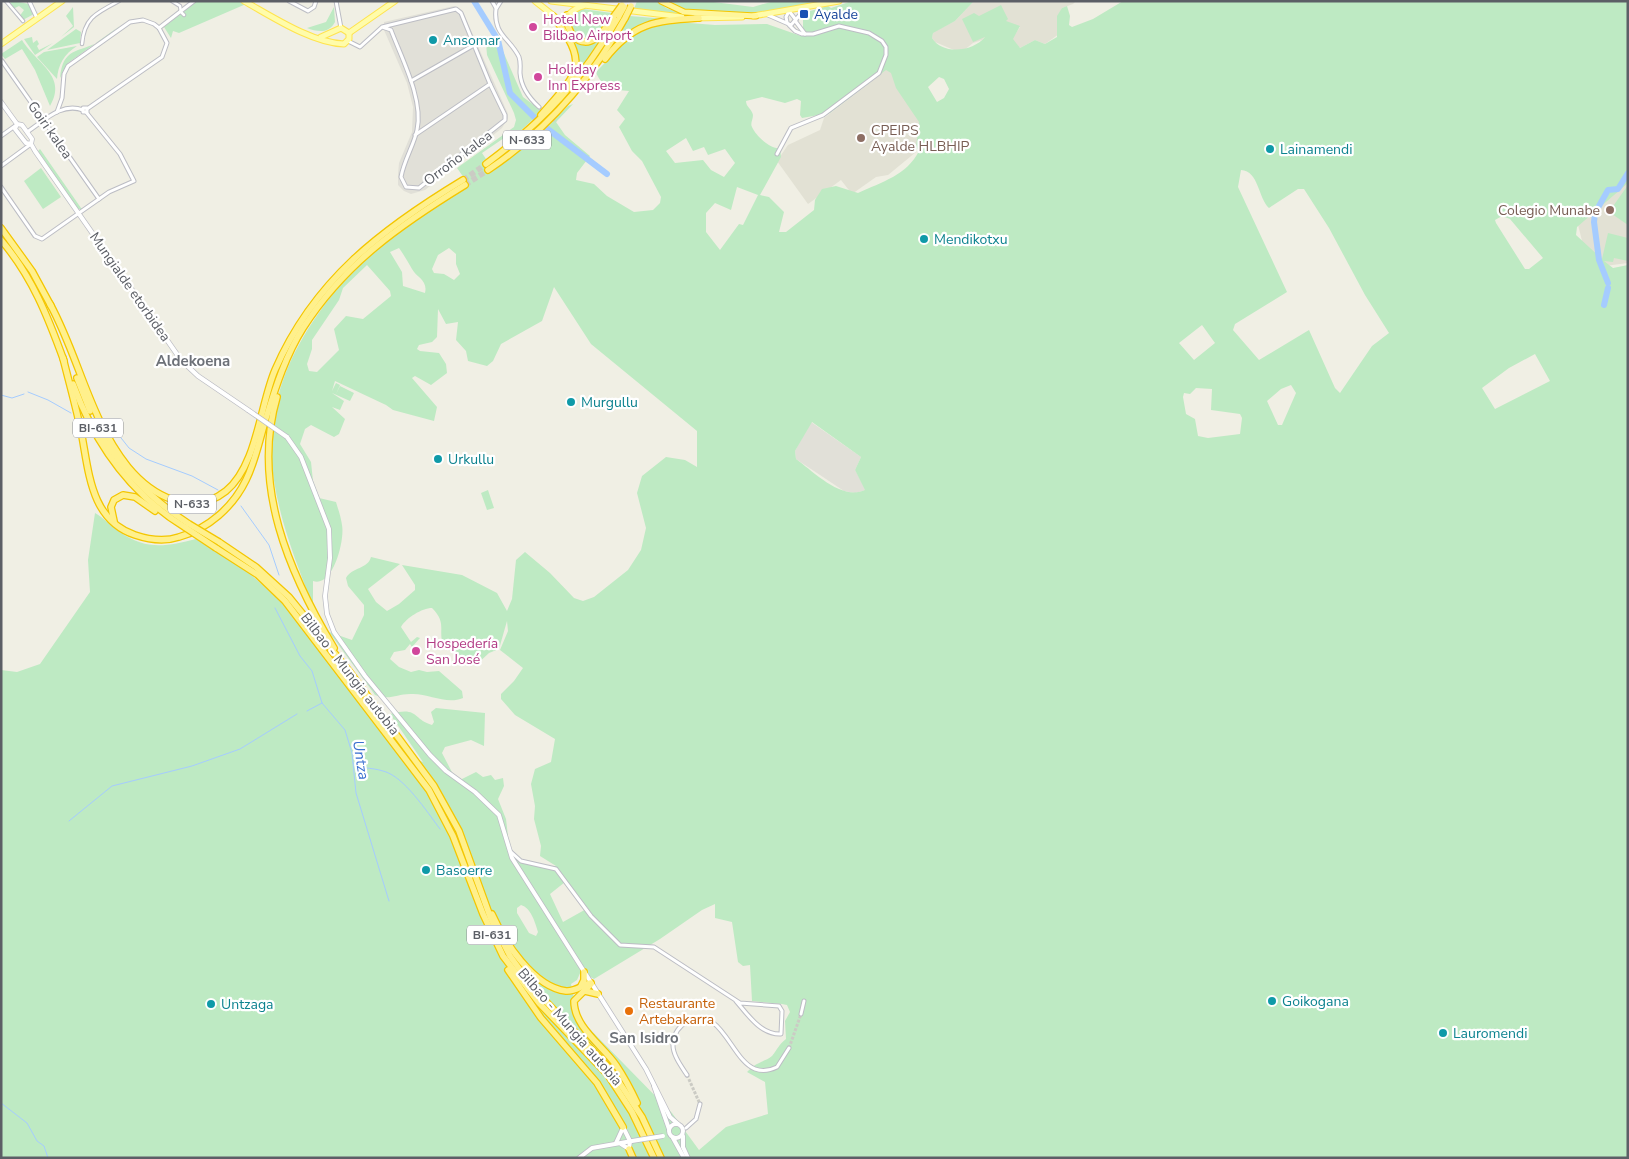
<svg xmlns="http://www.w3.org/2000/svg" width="1629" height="1159" viewBox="0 0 1629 1159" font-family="'Nunito Sans',sans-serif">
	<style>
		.industrial { fill: #e1e0d8 }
		.education { fill: #e2e1d4 }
		.green { fill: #beeac3; fill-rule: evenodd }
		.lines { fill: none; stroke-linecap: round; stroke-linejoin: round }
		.stream { stroke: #a5ccff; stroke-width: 1 }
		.river { stroke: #a5ccff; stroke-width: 6 }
		.minor-tunnel { stroke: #cbcbc4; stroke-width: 3; stroke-dasharray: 3 1.5; stroke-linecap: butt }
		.motorway-tunnel { stroke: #cbcbc4; stroke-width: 5.5; stroke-dasharray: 5.5 3; stroke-linecap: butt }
		.pedestrian-casing { stroke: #bcbdc4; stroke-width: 4.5 }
		.minor-casing { stroke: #bcbdc4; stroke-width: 5 }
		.tertiary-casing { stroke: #bcbdc4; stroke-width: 5.5 }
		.primary-casing { stroke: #ffe44e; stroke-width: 7 }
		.trunk-casing { stroke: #f4c600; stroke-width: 7 }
		.motorway-casing { stroke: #f4c600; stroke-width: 8 }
		.pedestrian { stroke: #fff; stroke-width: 2.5 }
		.minor { stroke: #fff; stroke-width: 3 }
		.tertiary { stroke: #fff; stroke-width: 4 }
		.primary { stroke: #fffcaa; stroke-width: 5 }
		.trunk { stroke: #fff69b; stroke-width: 5 }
		.motorway { stroke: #fff08c; stroke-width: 5.5 }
		.tertiary-bridge-casing { stroke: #bcbdc4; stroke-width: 5.5; stroke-linecap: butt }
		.motorway-bridge-casing { stroke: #f4c600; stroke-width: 8; stroke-linecap: butt }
		.tertiary-bridge { stroke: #fff; stroke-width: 4 }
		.motorway-bridge { stroke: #fff08c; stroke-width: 5.5 }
		.transit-dot { fill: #1a4fb4; stroke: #fff; stroke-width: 2 }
		.hotel-dot { fill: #d1479c; stroke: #fff; stroke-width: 2 }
		.culture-dot { fill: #0f9aa8; stroke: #fff; stroke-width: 2 }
		.education-dot { fill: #8d6e63; stroke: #fff; stroke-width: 2 }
		.food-dot { fill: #e8710a; stroke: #fff; stroke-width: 2 }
		.labels { text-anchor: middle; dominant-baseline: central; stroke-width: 4.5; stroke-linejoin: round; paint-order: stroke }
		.shield { fill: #fff; stroke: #8d8f94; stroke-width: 1 }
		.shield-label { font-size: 12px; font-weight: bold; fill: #5c5f66 }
		.transit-label { font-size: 14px; fill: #164399; stroke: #fff; text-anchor: start }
		.hotel-label { font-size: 14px; fill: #b23c85; stroke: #fff; text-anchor: start }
		.culture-label { font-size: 14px; fill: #0d838f; stroke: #fff; text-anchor: start }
		.street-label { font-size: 14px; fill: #5c5f66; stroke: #fff }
		.education-label { font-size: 14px; fill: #785e54; stroke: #fff; text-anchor: start }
		.food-label { font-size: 14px; fill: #c56008; stroke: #fff; text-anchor: start }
		.neighbourhood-label { font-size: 15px; font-weight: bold; fill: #6d7178; stroke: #fff }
		.water-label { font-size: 15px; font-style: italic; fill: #3a70d0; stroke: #fff }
	</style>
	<rect width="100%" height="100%" fill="#f0efe4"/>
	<!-- industrial -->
	<g class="industrial">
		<path d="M 454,6 L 462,10 L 508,114 L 508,118 L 502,128 L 425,190 L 411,194 L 404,191 L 398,185 L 398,174 L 399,163 L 412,132 L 413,107 L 407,83 L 384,30 L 384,22 Z"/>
		<path d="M 811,422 L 861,457 L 855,470 L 866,490 L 855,493 L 844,491 L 796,459 L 795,451 Z"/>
	</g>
	<!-- education -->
	<g class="education">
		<path d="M 974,1 L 1076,1 L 1073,4 L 1062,8 L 1059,34 L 1045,44 L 1035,40 L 1020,48 L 1017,47 L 1012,39 L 1020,27 L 1001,22 L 982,40 L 973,43 L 963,51 L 954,50 L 935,42 L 932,38 L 933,32 L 955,21 Z"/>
		<path d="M 883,68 L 890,70 L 920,122 L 916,152 L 888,175 L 876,177 L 852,194 L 841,180 L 808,204 L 777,161 L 788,145 L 820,130 L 824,118 L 866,86 L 881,74 Z"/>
		<path d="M 1628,180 L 1628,263 L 1589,268 L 1578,225 L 1605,195 L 1620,191 Z"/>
	</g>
	<!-- green -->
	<g class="green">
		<path d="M 14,1 L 29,4 L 34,14 L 21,21 L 19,17 L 24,10 L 19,6 L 13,9 L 9,3 Z"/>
		<path d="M 197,1 L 241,1 L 246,4 L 179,33 L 173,31 L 171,38 L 164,27 Z"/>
		<path d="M 637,1 L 658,1 L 666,8 L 691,16 L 634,9 Z"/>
		<path d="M 664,1 L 706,1 L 753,7 L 774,1 L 819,1 C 813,5 801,6 793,7 C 755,14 699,21 664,1 Z"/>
		<path d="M 852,1 L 974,1 L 955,21 L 933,33 L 932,38 C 943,56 974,51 985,37 L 973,42 L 962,19 L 974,13 L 979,16 L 1001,5 L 1008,19 L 1006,21 L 1020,26 L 1013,39 L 1020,48 L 1035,40 L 1045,44 L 1057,37 L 1057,16 L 1062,8 L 1067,6 L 1070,16 L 1069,25 L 1072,27 L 1093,19 L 1123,1 L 1628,1 L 1628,183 L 1577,227 L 1576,235 L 1602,259 L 1608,233 L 1628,238 L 1628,261 L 1614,258 L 1613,262 L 1604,261 L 1613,268 L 1628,265 L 1628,1158 L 1,1158 L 1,670 L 17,672 L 40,664 L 90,592 L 88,560 L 95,513 C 104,518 111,526 120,532 C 147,551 167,546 196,539 L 247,571 L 289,609 L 397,751 L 423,762 L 390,714 C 419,706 412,719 432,725 L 434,722 L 431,712 L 436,708 L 485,713 L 484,746 L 471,740 L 445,747 L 442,753 L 455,778 L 460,780 L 476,772 L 483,777 L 491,775 L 495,780 L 503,778 L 504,786 L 498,799 L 506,819 L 509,845 L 515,857 L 538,867 L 556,866 L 540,856 L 541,846 L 534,819 L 535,806 L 531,784 L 535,769 L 551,762 L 555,739 L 515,715 L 501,699 L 501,694 L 514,681 L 523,668 L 500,650 L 508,631 L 507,621 L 499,649 L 489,653 L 475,666 L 443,645 C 438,629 447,623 432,608 C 422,608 406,618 401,627 L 411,642 L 417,637 L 420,638 L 412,647 L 410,644 L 405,650 L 394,652 L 390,659 L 399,667 L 411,672 L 419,670 L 427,672 L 439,671 L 462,691 L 463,698 C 447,705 430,694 413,694 C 397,693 391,701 375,695 L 329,632 L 352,640 L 364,615 L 364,605 L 348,586 L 346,578 C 352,567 368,569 371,557 L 400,564 L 368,589 L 376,602 L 387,611 L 399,604 L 415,590 L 415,585 L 402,565 L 462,575 L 497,593 L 507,611 L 512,599 L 516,560 L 525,552 L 550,573 L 574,598 L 583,601 L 594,597 L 628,570 L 641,550 L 646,528 L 637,493 L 642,476 L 666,457 L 685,460 L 697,467 L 697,431 L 591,344 L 554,287 L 542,321 L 501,344 L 493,361 L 487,366 L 468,361 L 466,351 L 456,340 L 458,322 L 446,324 L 438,309 L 437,337 L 432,342 L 419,345 L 417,349 L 420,351 L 439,353 L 446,364 L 447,373 L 431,385 L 415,376 L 412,378 L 437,407 L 434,421 L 393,410 L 386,405 L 335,381 L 332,391 L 336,383 L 340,385 L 336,394 L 340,386 L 354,393 L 350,401 L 332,393 L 344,401 L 340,410 L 332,407 L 345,419 L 339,434 L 334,437 L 311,425 L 305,429 L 300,444 L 311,462 L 313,481 L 319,498 L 336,502 C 338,509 341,517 342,525 C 345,540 333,588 313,581 L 313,606 C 294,557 273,505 271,450 C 271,443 274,436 274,428 C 275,363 330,289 378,246 C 405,223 439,205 469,185 L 457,168 L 514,127 L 516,120 L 514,113 L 487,55 L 486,43 L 502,49 L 523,97 L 542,111 L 517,134 L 507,136 L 482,153 L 486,159 L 483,161 L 490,172 L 524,145 L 527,146 L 568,106 L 573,104 L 556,122 L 565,135 L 590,156 L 577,173 L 576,180 L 594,184 L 607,196 L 634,212 L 653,210 L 660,203 L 661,197 L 642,161 L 632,151 L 619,127 L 625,119 L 617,110 L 629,91 C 614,90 601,87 596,72 L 631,36 L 644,28 L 677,22 L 715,25 L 767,24 L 801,36 L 803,33 L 803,13 L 828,6 L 831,8 ZM 886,70 L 891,73 L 896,88 L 919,122 L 916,147 L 919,151 C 907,175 882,182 858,193 L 836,186 L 822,189 L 815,200 L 814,210 L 786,232 L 779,232 L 784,212 L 769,197 L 760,195 L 781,157 L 780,148 C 771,150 756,136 752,127 C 750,123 753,120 753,115 C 752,109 746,107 746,101 L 762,97 L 785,103 L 797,99 L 801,101 L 800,115 L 802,118 L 830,113 ZM 939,77 L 944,79 L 949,89 L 944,98 L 937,102 L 928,87 ZM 686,138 L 693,151 L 704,147 L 708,155 L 725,149 L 735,163 L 724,177 L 711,170 L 703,160 L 675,163 L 666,151 ZM 1241,170 C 1259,171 1258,198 1269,208 L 1298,189 L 1304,189 L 1329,228 L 1365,295 L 1389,333 L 1372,346 L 1340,393 L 1335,388 L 1309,330 L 1259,360 L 1233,330 L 1235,324 L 1287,292 L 1238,187 ZM 737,187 L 758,195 L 743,225 L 739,224 L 720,250 L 706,232 L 706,213 L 715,203 L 731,210 ZM 1502,216 L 1510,219 L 1543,258 L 1529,269 L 1525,269 L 1496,223 L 1495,220 ZM 399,248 C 404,255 408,262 412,269 C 417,278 428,280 425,293 L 403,286 L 402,272 L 390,252 ZM 449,248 L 456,254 L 456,264 L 460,274 L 454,280 L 444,274 L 434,273 L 432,269 L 438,255 ZM 367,265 L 390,291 L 391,296 L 363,319 L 346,316 L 334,329 L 339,350 L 317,372 L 309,371 L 307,364 L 312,349 L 312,340 L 339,300 L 343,288 ZM 1202,325 L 1215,343 L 1194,360 L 1179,343 ZM 1535,354 L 1550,381 L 1495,409 L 1482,388 L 1509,368 ZM 1291,385 L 1296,393 L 1282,425 L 1278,425 L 1267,401 L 1281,389 ZM 1196,388 L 1212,389 L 1211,410 L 1240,414 L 1242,418 L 1240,434 L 1208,438 L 1198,436 L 1195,419 L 1186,414 L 1183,397 L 1184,393 L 1190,394 ZM 812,422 L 861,457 L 855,470 L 865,490 C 842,501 814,472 796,459 L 795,451 ZM 565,882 L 588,908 L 563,922 L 550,894 ZM 715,904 L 715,918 L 732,922 L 738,962 L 743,966 L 750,965 L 752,1001 L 782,1004 L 787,1005 L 790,1012 L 785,1021 L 786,1039 C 779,1044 777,1050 772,1056 C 765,1062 757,1061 747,1072 L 765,1082 L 768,1114 L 726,1127 L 699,1150 L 672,1113 L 578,1017 L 571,984 L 577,980 L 581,971 L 594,979 L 660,939 L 702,910 ZM 521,905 C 531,908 535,922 538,932 L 536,936 L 529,933 L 517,913 L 517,908 Z"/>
		<path d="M 73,7 L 74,27 L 61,37 L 73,26 L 66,16 Z"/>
		<path d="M 334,7 L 335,22 C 329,34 317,32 307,28 L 326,22 Z"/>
		<path d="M 583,9 L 612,13 L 601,31 L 589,39 C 577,39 572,32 569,21 L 575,12 Z"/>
		<path d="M 630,16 L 666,19 C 638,24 628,30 609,51 Z"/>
		<path d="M 613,21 L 602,41 L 568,86 C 585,57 576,48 560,22 L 565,22 L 567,32 L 576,41 L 588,43 Z"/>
		<path d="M 121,25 L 68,63 L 60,78 C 63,47 78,53 98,42 C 106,37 113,31 121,25 Z"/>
		<path d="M 76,29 L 81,32 L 80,43 L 47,50 Z"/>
		<path d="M 32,37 L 33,43 L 37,40 L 39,44 L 37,46 L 39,50 L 53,43 L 35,55 L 24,39 Z"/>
		<path d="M 22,40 C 36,63 68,76 50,106 L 35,70 L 22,49 L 5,59 L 1,54 Z"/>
		<path d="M 77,46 C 64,54 58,65 57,79 L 37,57 L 44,52 Z"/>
		<path d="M 40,149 L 81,208 L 83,209 L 78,209 L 38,151 Z"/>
		<path d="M 41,168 L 61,197 L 43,209 L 24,181 Z"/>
		<path d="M 1628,185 L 1628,225 L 1609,212 Z"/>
		<path d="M 488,490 L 494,508 L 487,510 L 481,493 Z"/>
	</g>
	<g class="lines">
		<!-- stream -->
		<g class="stream">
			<path d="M 28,392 L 48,400 L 71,413"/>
			<path d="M 1,395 L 12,398 L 24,394"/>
			<path d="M 106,424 L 114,429 L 129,448 L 146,459 L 192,476 L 218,490"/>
			<path d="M 241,506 L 269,545 L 279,575"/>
			<path d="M 275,608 L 300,656 L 312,671 L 322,703 L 345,730 L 352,753 L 356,793 L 389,901"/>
			<path d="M 307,711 L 322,703"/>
			<path d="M 353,763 C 365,770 370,767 383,771 C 404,776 427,812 440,829"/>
			<path d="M 69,821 L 112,786 L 192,766 L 240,749 L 297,714"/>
			<path d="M 1,1103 L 27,1123 L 37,1141 L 44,1146 L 48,1158"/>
		</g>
		<!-- river -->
		<g class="river">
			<path d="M 474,1 L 498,40 L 510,93 L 535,118"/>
			<path d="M 545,127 L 607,174"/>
			<path d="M 1608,283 L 1599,260 L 1594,222 L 1595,213 L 1608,190 L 1618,189 L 1628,173"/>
			<path d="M 1604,305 L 1608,288"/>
		</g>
		<!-- minor-tunnel -->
		<g class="minor-tunnel">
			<path d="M 539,107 L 556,122"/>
			<path d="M 74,434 L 99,416"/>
			<path d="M 789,1048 L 801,1014"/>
			<path d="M 687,1075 L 700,1104"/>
		</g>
		<!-- motorway-tunnel -->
		<g class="motorway-tunnel">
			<path d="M 463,180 L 486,164"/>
			<path d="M 465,185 L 488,170"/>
		</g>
		<!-- pedestrian casing -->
		<g class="pedestrian-casing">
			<g id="pedestrian">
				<path d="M 6,1 L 23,21"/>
				<path d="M 172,1 L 180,6 L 181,12 L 184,15"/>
				<path d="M 82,44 C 84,18 96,13 119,1"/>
			</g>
		</g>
		<!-- minor casing -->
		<g class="minor-casing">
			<g id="minor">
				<path d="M 29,1 L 36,16"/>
				<path d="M 289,1 L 308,11 L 314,7 L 316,1"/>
				<path d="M 336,1 L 341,28"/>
				<path d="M 492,1 L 496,8"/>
				<path d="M 501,1 L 496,9 C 493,35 510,38 519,57 C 521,63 520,67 520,73 C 521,87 529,98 539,107"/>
				<path d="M 768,15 L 791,25 L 805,9"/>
				<path d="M 787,22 L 786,17 L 789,11 L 796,20"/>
				<path d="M 796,22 L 805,34"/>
				<path d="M 159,28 L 194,1"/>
				<path d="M 348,41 L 360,47 L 382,27 L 456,9 L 461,13 L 490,84 L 505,115 L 505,120 L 419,188 L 406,187 L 401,177 C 404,160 414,145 417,130 C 424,100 401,57 391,30 L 382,27"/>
				<path d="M 2,61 L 99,199"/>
				<path d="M 411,81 L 474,45"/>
				<rect x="83" y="108" width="4" height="4"/>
				<path d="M 57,112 L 62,98 L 64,74 L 68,66 L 130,22 L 143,20 L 154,24 L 159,28 L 167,43 L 162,57 L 87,109"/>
				<path d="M 27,132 C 44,121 61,102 83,110"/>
				<path d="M 415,135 L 490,84"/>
				<path d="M 1,136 L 15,126"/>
				<path d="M 777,154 L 791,128 L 823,115 L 879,73 L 886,55 L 886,47 L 882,41 L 869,33 L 839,26 L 813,34 L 802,34 L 795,31 L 789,25"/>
				<path d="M 1,166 L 31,144"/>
				<path d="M 1,187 L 35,236 L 42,239 L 109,192 L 134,181 L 120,154 L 86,112"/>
				<path d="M 511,852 L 521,861 L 556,869 L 591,916 L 620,945 L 654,947 L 740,1003 L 779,1006 L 782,1011 L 781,1034 C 761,1035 748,1015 736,1001"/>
				<path d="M 801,1014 L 804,1001"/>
				<path d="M 687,1075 C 681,1066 672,1054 673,1043 C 674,1034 679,1026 688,1021 C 721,1004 731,1060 755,1069 C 763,1072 771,1070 777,1067 L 789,1048"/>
				<path d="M 686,1128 L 696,1119 L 700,1104"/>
			</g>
		</g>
		<!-- tertiary casing -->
		<g class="tertiary-casing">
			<g id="tertiary">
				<path d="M 1,102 L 17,124 L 22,125 L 32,139 L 31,144 L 35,151 L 181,360 L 198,376 L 248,410"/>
				<path d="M 17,124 L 15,129 L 26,143 L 31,144"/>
				<path d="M 287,437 L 301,457 L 329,529 L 330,558 L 325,596 L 327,614 L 334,632 L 365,676 L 430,755 L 446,771 L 475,792 L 499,815 L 512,858 L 646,1069 L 670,1117 L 678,1124"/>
				<path d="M 654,1086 L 669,1129"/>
				<circle cx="676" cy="1131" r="7"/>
				<path d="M 683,1136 L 683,1147 L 688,1158"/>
				<path d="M 673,1138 L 684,1158"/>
				<path d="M 616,1143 L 622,1130"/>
				<path d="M 621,1144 L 629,1149 L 630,1141 L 623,1127"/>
				<path d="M 579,1158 L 592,1148 L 632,1141"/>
			</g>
		</g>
		<!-- primary casing -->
		<g class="primary-casing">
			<g id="primary">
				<path d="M 244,1 C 271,16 312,43 344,44 L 349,39 L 349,33"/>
				<path d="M 535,1 L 559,20 C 568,18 572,8 583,6"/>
				<path d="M 551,1 L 682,17"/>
				<path d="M 753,16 L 839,1"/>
				<path d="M 695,18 L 742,17"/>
				<path d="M 349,33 L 395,1"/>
				<path d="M 321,37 L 341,28 L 349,33"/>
				<path d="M 1,44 L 62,1"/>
			</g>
		</g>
		<!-- trunk casing -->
		<g class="trunk-casing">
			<path id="trunk" d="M 661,1 L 684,12 L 756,16"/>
		</g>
		<!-- motorway casing -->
		<g class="motorway-casing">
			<g id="motorway">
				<path d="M 567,15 C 565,32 580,50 596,38 C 604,32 609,24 614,16"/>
				<path d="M 605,59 C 634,22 655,21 699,18"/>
				<path d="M 541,115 C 579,72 590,65 553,16"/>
				<path d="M 486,164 C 545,120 582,80 619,16"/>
				<path d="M 488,170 C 546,131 592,78 625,18"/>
				<path d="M 1,228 L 32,271 L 51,306"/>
				<path d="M 1,240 C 32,276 48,317 64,361"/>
				<path d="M 50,304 C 79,357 89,418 128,467 C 152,496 192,518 226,491 C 257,466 260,405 275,370 C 314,280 382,229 463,180"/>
				<path d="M 63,358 C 69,382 76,407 81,431 C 89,471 90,520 135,535 C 150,540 164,542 179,537 C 208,529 233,507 246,480 C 256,460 260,437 267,415 C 276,386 286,355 303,328 C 345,263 400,225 465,185"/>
				<path d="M 77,378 L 90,411"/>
				<path d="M 73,384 C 95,444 130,494 186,528"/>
				<path d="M 277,397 C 251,485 289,573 334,648"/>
				<path d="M 99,431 C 121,469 152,500 189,524"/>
				<path d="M 114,521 L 111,507 L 114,500 L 123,495 L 135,497 L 155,511"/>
				<path d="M 219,542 L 256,567 L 289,597 L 349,671 L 434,786 L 459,831 L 491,919 L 510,956 L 534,989 L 611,1070 L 642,1117 L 661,1158"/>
				<path d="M 216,548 L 258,575 L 285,601 L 429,790 L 453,836 L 483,914 L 503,956 L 539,1003 L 608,1075 L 632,1112 L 654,1158"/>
				<path d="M 492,914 C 504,941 533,987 566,991 C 575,992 582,985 591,983"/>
				<path d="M 508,970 L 541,1018 L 597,1083 L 623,1127"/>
				<path d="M 591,984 L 574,1001 C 574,1027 602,1045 616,1065 C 624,1077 631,1090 637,1103"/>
				<path d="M 581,986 L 584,980 L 584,972"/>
				<path d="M 585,991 L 598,994"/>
				<path d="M 629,1149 L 633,1158"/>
			</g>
		</g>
		<!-- pedestrian -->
		<use href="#pedestrian" class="pedestrian"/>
		<!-- minor -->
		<use href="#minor" class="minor"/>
		<!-- tertiary -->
		<use href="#tertiary" class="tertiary"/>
		<!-- primary -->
		<use href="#primary" class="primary"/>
		<!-- trunk -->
		<use href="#trunk" class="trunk"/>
		<!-- motorway -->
		<use href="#motorway" class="motorway"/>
		<!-- tertiary-bridge casing -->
		<g class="tertiary-bridge-casing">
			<g id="tertiary-bridge">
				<path d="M 248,410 L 287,437"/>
				<path d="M 632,1141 L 663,1136"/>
			</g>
		</g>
		<!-- motorway-bridge casing -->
		<g class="motorway-bridge-casing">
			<g id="motorway-bridge">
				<path d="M 614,16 L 622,5"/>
				<path d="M 619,16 L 624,7"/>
				<path d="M 625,18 L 631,6"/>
				<path d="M 189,524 L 219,542"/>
				<path d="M 186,528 L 216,548"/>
			</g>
		</g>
		<!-- tertiary-bridge -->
		<use href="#tertiary-bridge" class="tertiary-bridge"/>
		<!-- motorway-bridge -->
		<use href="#motorway-bridge" class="motorway-bridge"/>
	</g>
	<!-- markers -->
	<rect class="transit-dot" x="799" y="9" width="10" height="10" rx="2.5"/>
	<g class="hotel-dot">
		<circle cx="533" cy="27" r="5"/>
		<circle cx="538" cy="77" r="5"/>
		<circle cx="416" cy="651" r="5"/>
	</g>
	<g class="culture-dot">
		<circle cx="433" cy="40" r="5"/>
		<circle cx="1270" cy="149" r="5"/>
		<circle cx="924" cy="239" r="5"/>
		<circle cx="571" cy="402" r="5"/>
		<circle cx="438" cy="459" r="5"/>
		<circle cx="426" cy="870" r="5"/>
		<circle cx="1272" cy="1001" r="5"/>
		<circle cx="211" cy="1004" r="5"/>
		<circle cx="1443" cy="1033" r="5"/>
	</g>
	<g class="education-dot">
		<circle cx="861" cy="138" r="5"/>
		<circle cx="1610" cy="210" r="5"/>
	</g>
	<circle class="food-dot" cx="629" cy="1011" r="5"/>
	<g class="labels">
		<!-- shield labels -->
		<g class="shield">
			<rect x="503" y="130.5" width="48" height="19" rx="4"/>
			<rect x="73" y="418.5" width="50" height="19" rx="4"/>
			<rect x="168" y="494.5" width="48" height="19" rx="4"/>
			<rect x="467" y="925.5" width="50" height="19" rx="4"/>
		</g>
		<g class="shield-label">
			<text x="527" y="140">N-633</text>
			<text x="98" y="428">BI-631</text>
			<text x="192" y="504">N-633</text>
			<text x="492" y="935">BI-631</text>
		</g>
		<!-- transit labels -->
		<g class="transit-label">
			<text x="814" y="14">Ayalde</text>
		</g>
		<!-- hotel labels -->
		<g class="hotel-label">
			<text x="543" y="19">Hotel New<tspan x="543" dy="16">Bilbao Airport</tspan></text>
			<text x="548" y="69">Holiday<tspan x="548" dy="16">Inn Express</tspan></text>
			<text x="426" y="643">Hospedería<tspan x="426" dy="16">San José</tspan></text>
		</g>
		<!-- culture labels -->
		<g class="culture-label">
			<text x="443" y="40">Ansomar</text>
			<text x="1280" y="149">Lainamendi</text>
			<text x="934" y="239">Mendikotxu</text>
			<text x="581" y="402">Murgullu</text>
			<text x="448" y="459">Urkullu</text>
			<text x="436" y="870">Basoerre</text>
			<text x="1282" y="1001">Goikogana</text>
			<text x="221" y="1004">Untzaga</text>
			<text x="1453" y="1033">Lauromendi</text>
		</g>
		<!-- street labels -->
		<g class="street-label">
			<text transform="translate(50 130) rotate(55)">Goiri kalea</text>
			<text transform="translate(458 158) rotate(-37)">Orroño kalea</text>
			<text transform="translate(130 287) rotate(55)">Mungialde etorbidea</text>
			<text transform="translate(350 674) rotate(52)">Bilbao - Mungia autobia</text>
			<text transform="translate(570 1027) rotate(49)">Bilbao - Mungia autobia</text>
		</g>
		<!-- education labels -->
		<g class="education-label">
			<text x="871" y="130">CPEIPS<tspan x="871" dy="16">Ayalde HLBHIP</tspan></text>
			<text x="1600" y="210" text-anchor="end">Colegio Munabe</text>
		</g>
		<!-- food labels -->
		<g class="food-label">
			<text x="639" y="1003">Restaurante<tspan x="639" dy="16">Artebakarra</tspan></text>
		</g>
		<!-- neighbourhood labels -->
		<g class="neighbourhood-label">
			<text x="193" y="361">Aldekoena</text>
			<text x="644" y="1038">San Isidro</text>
		</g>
		<!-- water labels -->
		<g class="water-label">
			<text transform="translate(361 760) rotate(81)">Untza</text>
		</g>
	</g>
	<!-- border -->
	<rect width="1629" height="1159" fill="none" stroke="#5c5f66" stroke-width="5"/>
</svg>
